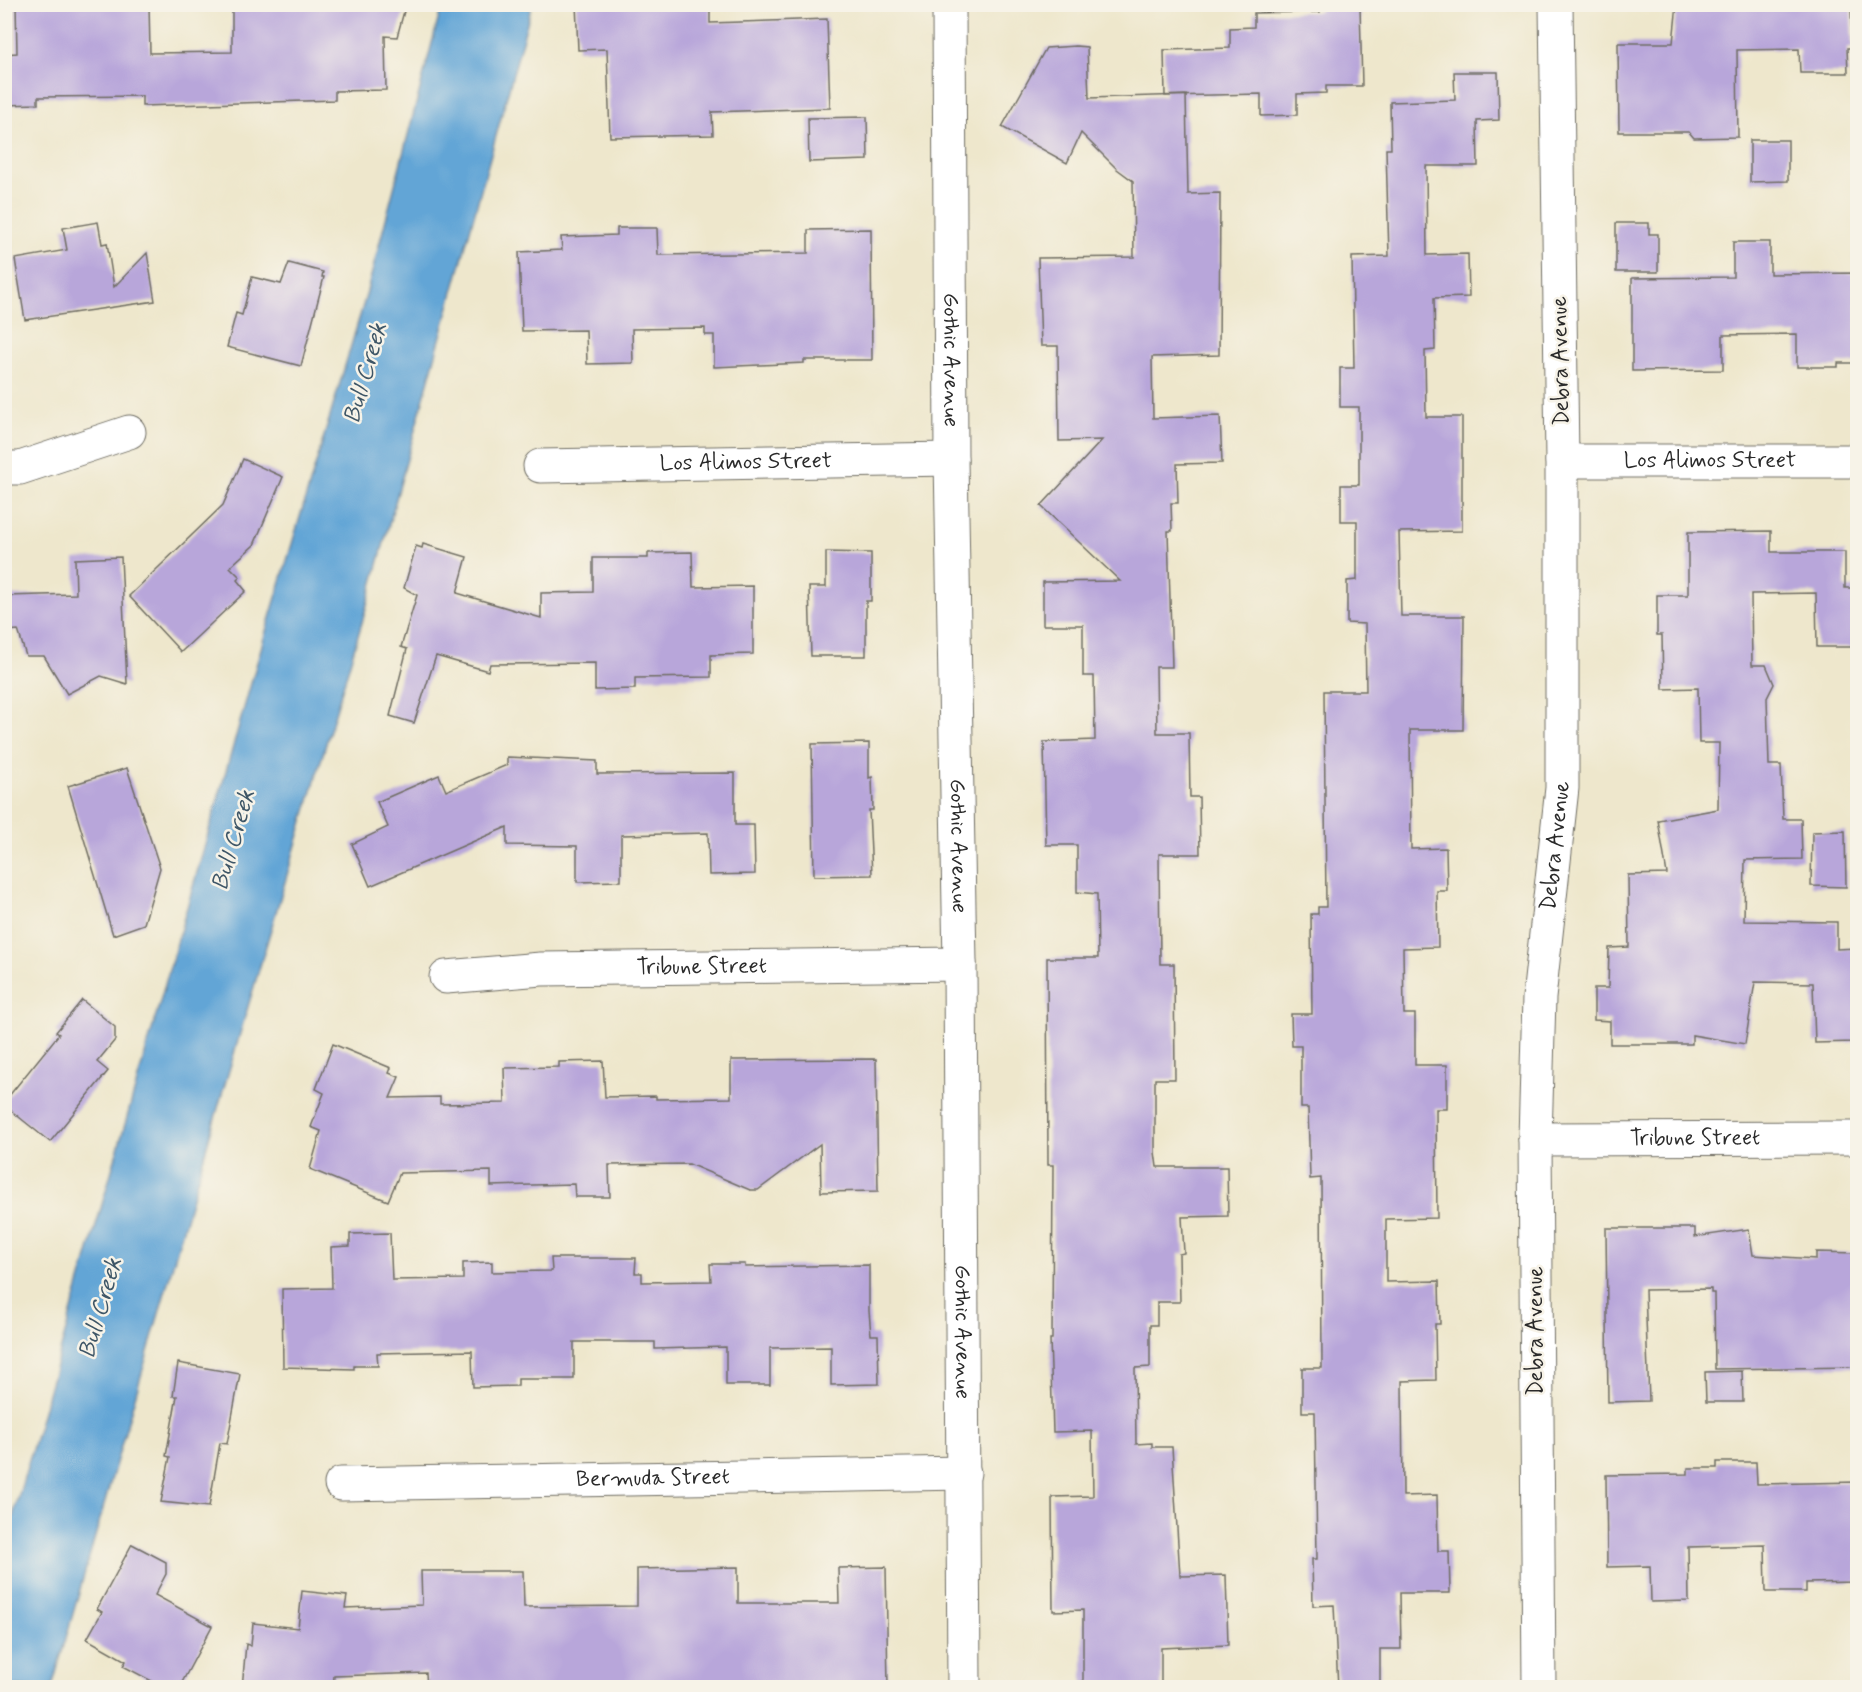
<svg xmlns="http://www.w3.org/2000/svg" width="1862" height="1692" viewBox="0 0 1862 1692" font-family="Mynerve,sans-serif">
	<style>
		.water { fill: #62a5d6; stroke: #466880; stroke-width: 1.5 }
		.building { fill: #b8a6da }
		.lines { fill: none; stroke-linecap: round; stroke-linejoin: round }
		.minor-casing { stroke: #6f6d63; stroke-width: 35 }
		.tertiary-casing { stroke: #6f6d63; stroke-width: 35 }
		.minor { stroke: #fff; stroke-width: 33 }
		.tertiary { stroke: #fff; stroke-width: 33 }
		.labels { text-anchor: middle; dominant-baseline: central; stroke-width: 5; stroke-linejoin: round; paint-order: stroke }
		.street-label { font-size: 22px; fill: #2b2b2b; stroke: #f7f3e8 }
		.water-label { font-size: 24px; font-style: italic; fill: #3e5667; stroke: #f7f3e8 }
	</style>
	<rect width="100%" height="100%" fill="#f7f3e8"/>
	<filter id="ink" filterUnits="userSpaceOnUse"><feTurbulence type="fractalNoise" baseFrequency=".0167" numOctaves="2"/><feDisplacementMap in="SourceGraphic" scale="12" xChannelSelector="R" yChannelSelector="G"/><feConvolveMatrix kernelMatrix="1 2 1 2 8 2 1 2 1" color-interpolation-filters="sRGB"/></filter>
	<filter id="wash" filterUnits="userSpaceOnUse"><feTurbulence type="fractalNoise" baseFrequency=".008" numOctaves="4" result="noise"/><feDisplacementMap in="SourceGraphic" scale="24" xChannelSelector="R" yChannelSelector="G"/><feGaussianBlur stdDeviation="1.35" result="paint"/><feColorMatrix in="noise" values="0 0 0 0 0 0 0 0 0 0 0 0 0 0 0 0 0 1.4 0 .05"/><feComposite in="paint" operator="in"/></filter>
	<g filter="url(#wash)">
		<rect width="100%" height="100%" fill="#eee7cc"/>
		<!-- water -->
		<path class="water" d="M 442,5 L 532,5 L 363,619 L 212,1128 L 52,1687 L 5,1687 L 5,1544 L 266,631 L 365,299 Z"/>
		<g id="blocks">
			<!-- building -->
			<g class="building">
				<path d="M 16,4 L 149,4 L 150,53 L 232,52 L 232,4 L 406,4 L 397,37 L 385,36 L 386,90 L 335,91 L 335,100 L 142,106 L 142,96 L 38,97 L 38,104 L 4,105 L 4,54 L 17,53 Z"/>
				<path d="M 576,4 L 710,4 L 710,23 L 827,19 L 830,108 L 712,112 L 713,135 L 610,137 L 607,49 L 578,50 Z"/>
				<path d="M 1677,4 L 1851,4 L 1852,48 L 1847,48 L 1848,73 L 1800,73 L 1799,49 L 1737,50 L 1738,137 L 1694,138 L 1689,132 L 1619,132 L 1618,43 L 1673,43 Z"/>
				<path d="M 1320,6 L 1360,6 L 1362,86 L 1326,86 L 1326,93 L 1297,94 L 1297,115 L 1261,116 L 1261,94 L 1165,96 L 1164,50 L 1230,48 L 1230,28 L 1254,27 L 1254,13 L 1320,12 Z"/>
				<path d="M 1076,46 L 1087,47 L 1089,98 L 1186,95 L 1188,194 L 1220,193 L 1219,355 L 1152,357 L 1153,418 L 1220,416 L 1222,463 L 1177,464 L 1178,503 L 1171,503 L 1172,531 L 1168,531 L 1172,667 L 1156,667 L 1157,733 L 1189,733 L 1190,797 L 1199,797 L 1200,854 L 1159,854 L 1160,964 L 1174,964 L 1175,1079 L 1155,1079 L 1155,1152 L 1157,1167 L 1227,1167 L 1228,1216 L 1182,1217 L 1184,1253 L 1179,1254 L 1180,1302 L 1157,1302 L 1157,1325 L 1150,1325 L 1150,1367 L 1135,1368 L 1136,1444 L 1152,1443 L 1152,1447 L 1172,1447 L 1180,1576 L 1226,1575 L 1228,1645 L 1161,1648 L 1161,1688 L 1083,1688 L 1083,1610 L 1053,1611 L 1052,1497 L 1093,1496 L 1092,1431 L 1053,1432 L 1050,1339 L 1052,1339 L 1053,1165 L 1048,1165 L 1047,958 L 1098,958 L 1097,894 L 1077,892 L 1077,845 L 1046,845 L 1044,742 L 1095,740 L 1094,676 L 1083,676 L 1083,625 L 1043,625 L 1043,582 L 1120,581 L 1041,506 L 1102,440 L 1059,441 L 1058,346 L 1041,346 L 1038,258 L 1134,257 L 1133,181 L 1117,169 L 1081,133 L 1067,163 L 1002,127 L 1046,48 Z"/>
				<path d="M 1454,72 L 1498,72 L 1499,120 L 1477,121 L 1478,166 L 1426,166 L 1427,255 L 1468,254 L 1469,297 L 1434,298 L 1435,350 L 1425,351 L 1426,417 L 1462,417 L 1462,531 L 1399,532 L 1401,616 L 1464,616 L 1463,730 L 1410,730 L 1411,849 L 1446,848 L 1447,891 L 1437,891 L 1438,947 L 1403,948 L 1404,1014 L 1415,1014 L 1415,1065 L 1447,1065 L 1447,1109 L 1436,1109 L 1437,1218 L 1386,1219 L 1386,1282 L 1439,1281 L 1440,1324 L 1435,1324 L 1436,1380 L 1402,1381 L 1403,1496 L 1437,1495 L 1438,1551 L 1449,1551 L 1450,1593 L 1400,1593 L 1401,1649 L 1380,1649 L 1380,1688 L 1338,1688 L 1334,1605 L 1313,1606 L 1312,1559 L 1317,1559 L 1315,1412 L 1302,1412 L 1302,1368 L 1322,1368 L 1321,1178 L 1310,1179 L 1308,1108 L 1301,1108 L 1301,1046 L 1292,1046 L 1291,1014 L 1312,1014 L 1311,914 L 1318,914 L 1318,907 L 1326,907 L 1324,691 L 1366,691 L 1365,624 L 1347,623 L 1347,581 L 1357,580 L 1357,521 L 1341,521 L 1341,485 L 1359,485 L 1359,407 L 1340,407 L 1340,368 L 1354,368 L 1352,257 L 1389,256 L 1386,149 L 1391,149 L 1390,102 L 1455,100 Z"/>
				<path d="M 867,117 L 868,160 L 809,162 L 808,118 Z"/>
				<path d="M 1750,140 L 1788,140 L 1788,181 L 1750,182 Z"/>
				<path d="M 98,222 L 102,244 L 107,243 L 114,287 L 147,253 L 155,301 L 25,320 L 15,259 L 67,250 L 63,228 Z"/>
				<path d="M 1616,223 L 1649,223 L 1649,234 L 1658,234 L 1658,272 L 1616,272 Z"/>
				<path d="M 617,228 L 657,228 L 658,255 L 808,253 L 808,230 L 871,229 L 872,360 L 804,360 L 804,363 L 714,367 L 714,335 L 705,335 L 705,328 L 632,329 L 633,363 L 587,364 L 586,330 L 522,331 L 519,252 L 562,250 L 561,237 L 617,235 Z"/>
				<path d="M 1733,242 L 1770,242 L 1770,274 L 1857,273 L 1857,363 L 1838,363 L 1838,367 L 1797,367 L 1797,334 L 1723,335 L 1723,370 L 1632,371 L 1632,278 L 1733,277 Z"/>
				<path d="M 289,263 L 323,272 L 322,277 L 324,277 L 301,366 L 227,347 L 236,313 L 242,315 L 252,277 L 281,284 Z"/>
				<path d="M 243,459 L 283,477 L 254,545 L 230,567 L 240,577 L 237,580 L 246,591 L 181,652 L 129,596 L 223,505 Z"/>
				<path d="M 1771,531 L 1771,552 L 1845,552 L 1845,588 L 1857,588 L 1857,647 L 1817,647 L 1816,593 L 1751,594 L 1752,665 L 1766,665 L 1774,684 L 1767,698 L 1769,765 L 1781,765 L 1783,819 L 1801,819 L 1802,859 L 1745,860 L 1744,921 L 1837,922 L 1837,949 L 1857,948 L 1857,1039 L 1854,1039 L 1854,1042 L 1815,1043 L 1813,983 L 1755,982 L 1745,1044 L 1692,1035 L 1692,1044 L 1610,1044 L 1610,1021 L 1594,1020 L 1594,988 L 1608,988 L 1609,948 L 1629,947 L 1628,875 L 1667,874 L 1658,820 L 1718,809 L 1719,743 L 1699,743 L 1698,688 L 1663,689 L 1662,635 L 1657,635 L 1657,595 L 1688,595 L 1688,532 Z"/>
				<path d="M 423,544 L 467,557 L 457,593 L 541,618 L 541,593 L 593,592 L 593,558 L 648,558 L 648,553 L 692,552 L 693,587 L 753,586 L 753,654 L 711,655 L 711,677 L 635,678 L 635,689 L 595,690 L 595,663 L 490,664 L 488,671 L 436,656 L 414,723 L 390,716 L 407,649 L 401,647 L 417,595 L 404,588 L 416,546 L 422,548 Z"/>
				<path d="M 826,552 L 871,553 L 871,601 L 866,601 L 866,656 L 811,656 L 809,587 L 826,587 Z"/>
				<path d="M 121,557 L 127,684 L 101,676 L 67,694 L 44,656 L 26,656 L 18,630 L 7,631 L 6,596 L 76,594 L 75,559 Z"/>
				<path d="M 869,743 L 869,778 L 872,777 L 873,810 L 869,810 L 872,875 L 814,876 L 812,744 Z"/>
				<path d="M 507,757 L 597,761 L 597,774 L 735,773 L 735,825 L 754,825 L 755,874 L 709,875 L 708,833 L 621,835 L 621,881 L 577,882 L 577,846 L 507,845 L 507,827 L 370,886 L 352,844 L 388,827 L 377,802 L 439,775 L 446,791 L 507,765 Z"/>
				<path d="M 127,768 L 160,868 L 144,924 L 113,935 L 68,786 Z"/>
				<path d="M 1845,831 L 1846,887 L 1811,886 L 1812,832 Z"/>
				<path d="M 82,1000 L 115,1027 L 115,1040 L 97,1062 L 108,1071 L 50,1142 L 4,1105 L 4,1102 L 59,1034 L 56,1032 Z"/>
				<path d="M 333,1044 L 391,1068 L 389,1073 L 399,1077 L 390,1098 L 440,1097 L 440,1104 L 505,1103 L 504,1068 L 559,1067 L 559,1062 L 603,1061 L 605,1097 L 656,1096 L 656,1099 L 731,1098 L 731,1060 L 876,1059 L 878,1191 L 821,1192 L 820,1144 L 758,1190 L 750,1190 L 689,1164 L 609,1165 L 610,1197 L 575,1197 L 574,1184 L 491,1186 L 491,1171 L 400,1173 L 388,1201 L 310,1169 L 321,1131 L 311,1127 L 324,1093 L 316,1089 Z"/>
				<path d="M 1606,1228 L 1695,1228 L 1695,1237 L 1749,1229 L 1753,1255 L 1816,1259 L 1816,1252 L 1857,1253 L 1857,1367 L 1715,1369 L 1714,1293 L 1711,1293 L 1711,1289 L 1645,1290 L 1649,1401 L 1608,1402 Z"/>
				<path d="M 390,1233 L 392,1280 L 463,1279 L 463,1263 L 492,1262 L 492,1272 L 552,1271 L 551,1258 L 636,1258 L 635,1273 L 642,1273 L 642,1282 L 711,1281 L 710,1264 L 745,1264 L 745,1267 L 869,1265 L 869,1311 L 871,1335 L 878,1335 L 879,1384 L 831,1385 L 831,1347 L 770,1348 L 770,1385 L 726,1385 L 726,1347 L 655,1349 L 655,1342 L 574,1342 L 574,1379 L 518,1379 L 518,1386 L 473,1387 L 472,1351 L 377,1353 L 378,1366 L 354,1366 L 354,1369 L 283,1367 L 282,1289 L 332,1288 L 331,1247 L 350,1246 L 350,1234 Z"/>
				<path d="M 178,1363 L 240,1374 L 227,1444 L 220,1443 L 209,1507 L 161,1502 L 170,1457 L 166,1456 L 177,1396 L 173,1396 Z"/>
				<path d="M 1742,1371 L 1743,1402 L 1706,1402 L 1705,1372 Z"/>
				<path d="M 1717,1462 L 1756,1462 L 1757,1484 L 1857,1482 L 1857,1582 L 1806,1583 L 1806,1592 L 1766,1592 L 1765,1545 L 1688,1547 L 1689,1601 L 1651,1602 L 1650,1566 L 1607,1567 L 1606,1475 L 1688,1474 L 1688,1468 L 1717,1468 Z"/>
				<path d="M 132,1544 L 166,1562 L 166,1574 L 155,1595 L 212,1626 L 179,1688 L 165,1688 L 123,1666 L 126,1661 L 87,1639 L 102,1612 L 97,1609 Z"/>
				<path d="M 738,1567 L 738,1603 L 839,1603 L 838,1568 L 886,1567 L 888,1688 L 427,1688 L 426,1673 L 334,1676 L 333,1688 L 242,1688 L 246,1644 L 251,1646 L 253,1623 L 298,1628 L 302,1591 L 347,1596 L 345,1608 L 422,1605 L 421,1571 L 523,1571 L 524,1607 L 637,1606 L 637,1569 Z"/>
			</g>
		</g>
	</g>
	<g filter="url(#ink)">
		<use href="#blocks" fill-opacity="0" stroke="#6f6d63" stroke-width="1.5"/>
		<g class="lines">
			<!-- minor casing -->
			<g class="minor-casing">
				<g id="minor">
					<path id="s1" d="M 1562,461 L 1858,461"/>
					<path id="s2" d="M 540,466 L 951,459"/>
					<path d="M 4,468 L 20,468 L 129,432"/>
					<path id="s3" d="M 446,977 L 541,969 L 960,964"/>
					<path id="s4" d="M 1535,1139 L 1858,1138"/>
					<path id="s5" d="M 341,1484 L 964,1473"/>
					<path id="s6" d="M 1539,1688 L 1535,1139 L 1539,998 L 1562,788 L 1562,461 L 1556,4"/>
				</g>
			</g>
			<!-- tertiary casing -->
			<g class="tertiary-casing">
				<g id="tertiary">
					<path id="s7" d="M 949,4 L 951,459 L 960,964 L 964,1688"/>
				</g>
			</g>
			<!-- minor -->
			<use href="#minor" class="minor"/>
			<!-- tertiary -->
			<use href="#tertiary" class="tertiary"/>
		</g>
	</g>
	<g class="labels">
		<!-- street labels -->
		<g class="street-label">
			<text stroke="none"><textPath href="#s7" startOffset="356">Gothic Avenue</textPath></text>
			<text transform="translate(1561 361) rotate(-91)">Debra Avenue</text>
			<text stroke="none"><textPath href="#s1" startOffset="148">Los Alimos Street</textPath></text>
			<text stroke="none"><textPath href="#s2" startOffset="206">Los Alimos Street</textPath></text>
			<text stroke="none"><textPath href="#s7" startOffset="842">Gothic Avenue</textPath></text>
			<text stroke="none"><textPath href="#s6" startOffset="843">Debra Avenue</textPath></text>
			<text stroke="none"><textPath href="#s3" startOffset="256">Tribune Street</textPath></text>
			<text stroke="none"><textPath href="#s4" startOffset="160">Tribune Street</textPath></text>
			<text transform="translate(1536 1331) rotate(-90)">Debra Avenue</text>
			<text stroke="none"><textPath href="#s7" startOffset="1328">Gothic Avenue</textPath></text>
			<text stroke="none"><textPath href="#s5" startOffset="312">Bermuda Street</textPath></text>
		</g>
		<!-- water labels -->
		<g class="water-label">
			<text transform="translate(366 373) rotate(-74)">Bull Creek</text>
			<text transform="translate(234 840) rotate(-74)">Bull Creek</text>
			<text transform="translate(101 1308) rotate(-74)">Bull Creek</text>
		</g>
	</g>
	<!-- margin -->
	<rect width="1862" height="1692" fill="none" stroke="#f7f3e8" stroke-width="24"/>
</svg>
